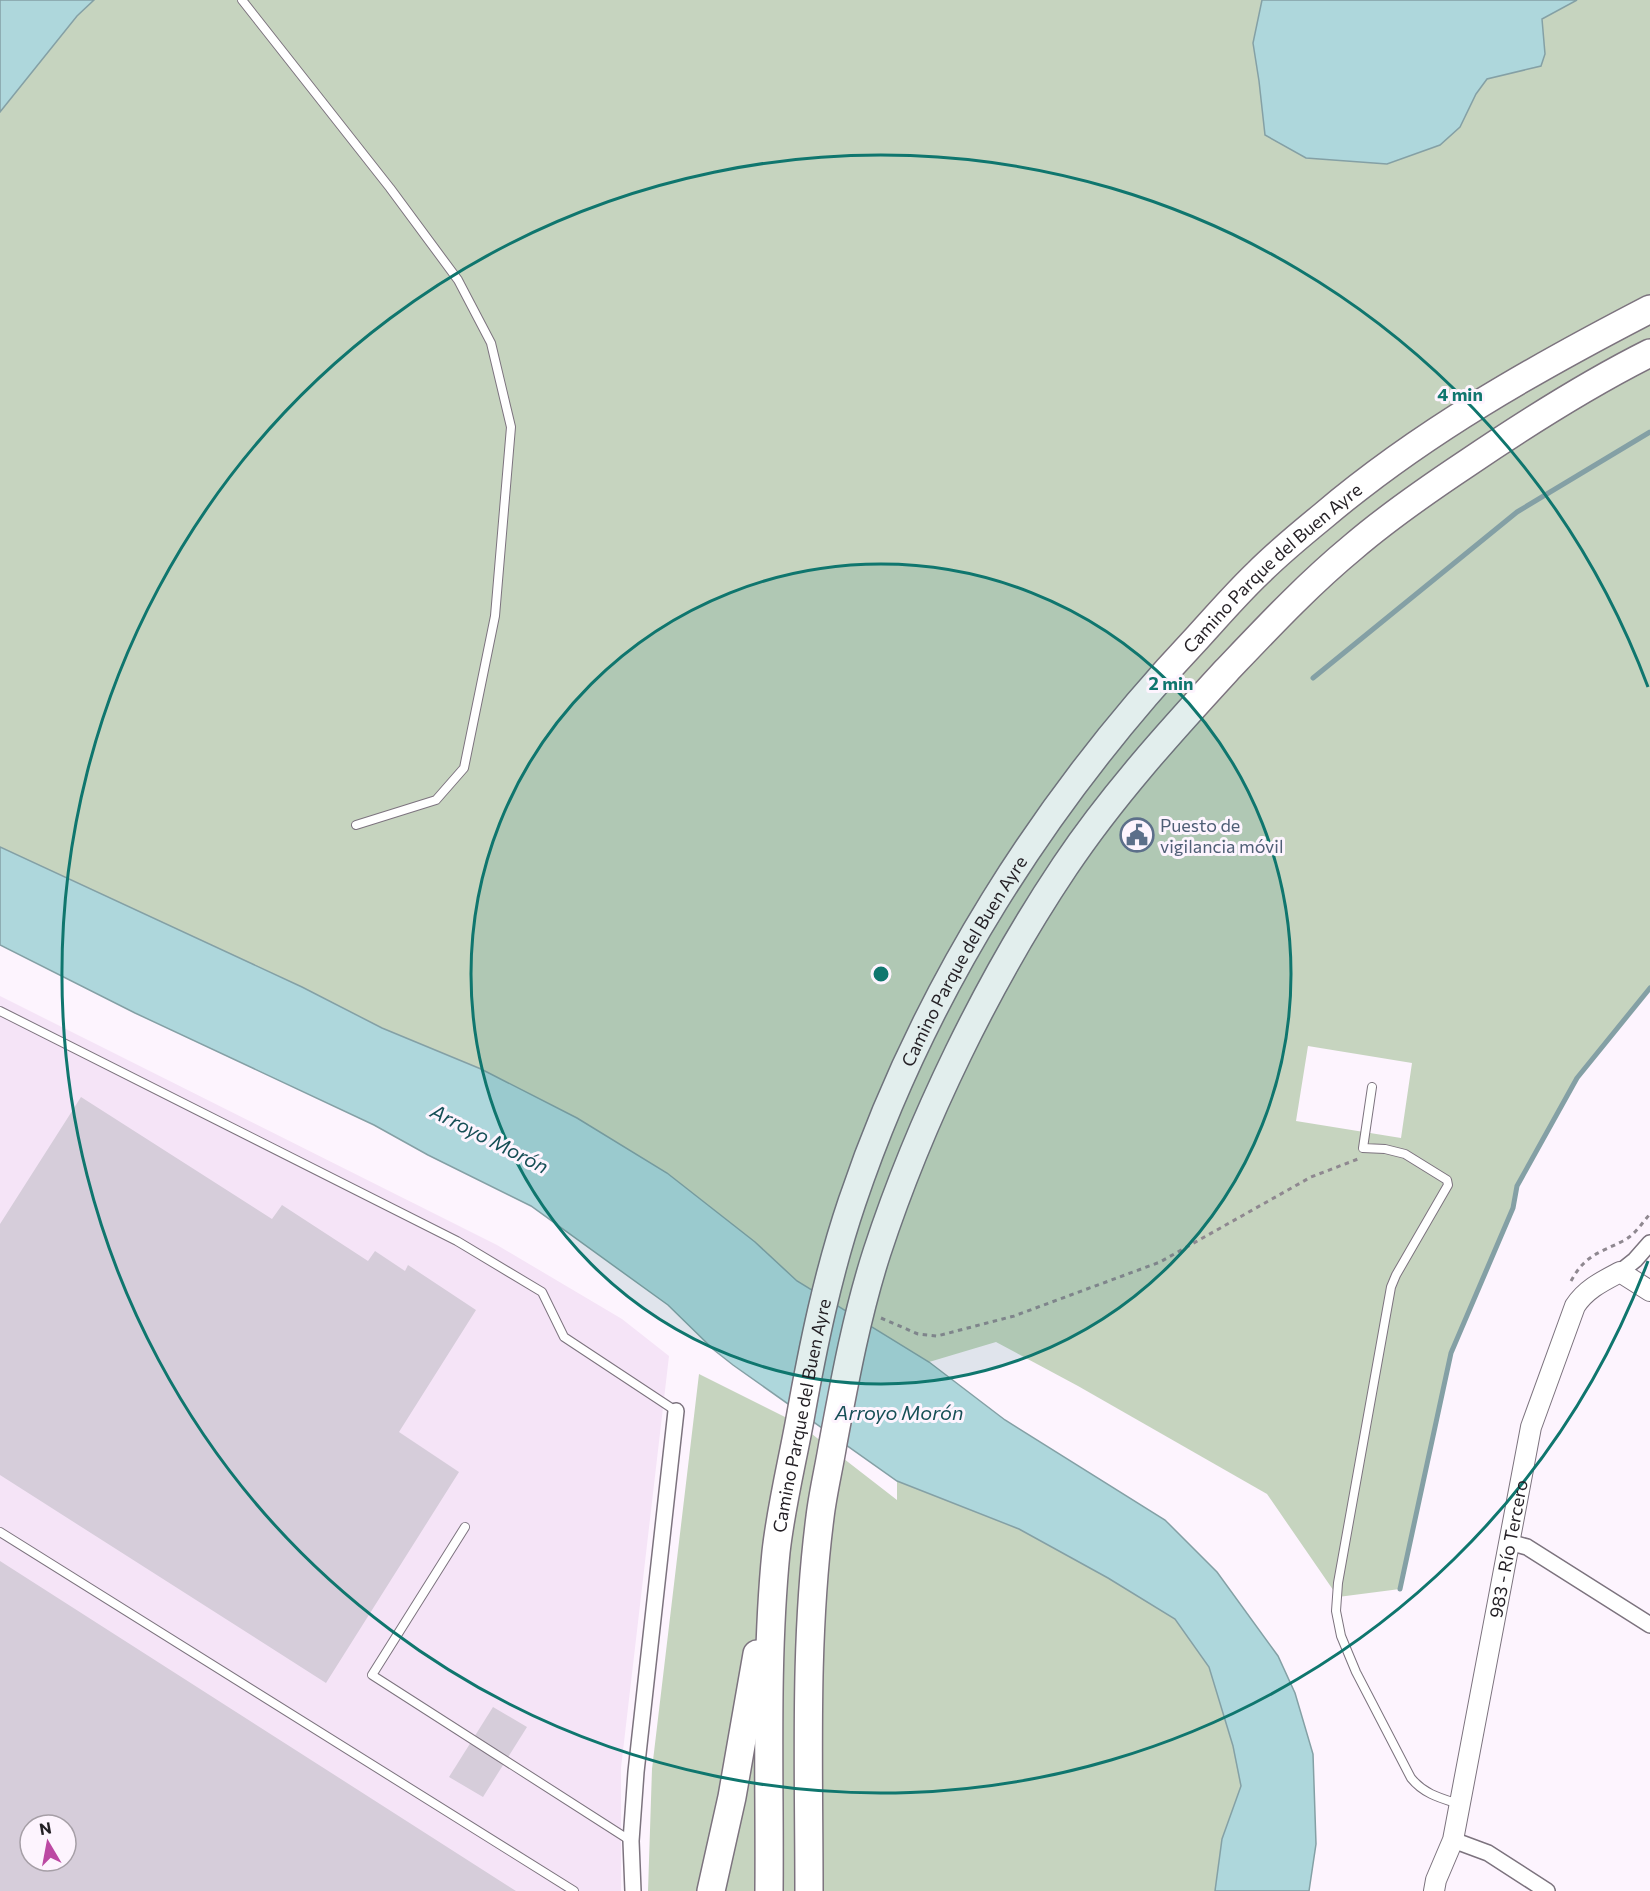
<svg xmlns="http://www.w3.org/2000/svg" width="1650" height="1891" viewBox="0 0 1650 1891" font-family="Commissioner,sans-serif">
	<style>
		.built { fill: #f5e4f7; fill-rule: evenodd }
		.green { fill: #c6d4bf; fill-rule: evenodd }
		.water { fill: #aed7dc; stroke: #84a0a5; stroke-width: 1.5 }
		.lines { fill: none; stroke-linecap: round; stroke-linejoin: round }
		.stream { stroke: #84a0a5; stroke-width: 5 }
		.building { fill: #d6cdda; fill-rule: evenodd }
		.service-casing { stroke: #7c737e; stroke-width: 10 }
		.minor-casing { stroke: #7c737e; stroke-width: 18 }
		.tertiary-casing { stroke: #7c737e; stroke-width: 22 }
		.motorway-casing { stroke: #7c737e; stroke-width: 30 }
		.path { stroke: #8f8890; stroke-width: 3; stroke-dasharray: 4.5 4.5; stroke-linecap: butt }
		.service { stroke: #fff; stroke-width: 8 }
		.minor { stroke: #fff; stroke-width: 15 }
		.tertiary { stroke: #fff; stroke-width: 20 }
		.motorway { stroke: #fff; stroke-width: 27 }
		.ring { fill: none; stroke: #0f766e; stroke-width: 3 }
		.labels { text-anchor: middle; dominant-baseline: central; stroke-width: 6; stroke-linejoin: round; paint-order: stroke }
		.street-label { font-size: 18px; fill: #231f24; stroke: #fdf4fe }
		.service-label { font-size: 18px; fill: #4e5e75; stroke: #fdf4fe; text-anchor: start }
		.water-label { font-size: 20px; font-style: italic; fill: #164f56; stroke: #fdf4fe }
		.centre { fill: #0f766e; stroke: #fdf4fe; stroke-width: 3 }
		.ring-label { font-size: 18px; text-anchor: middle; font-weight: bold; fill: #0f766e; stroke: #fdf4fe; stroke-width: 6; stroke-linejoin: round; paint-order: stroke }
	</style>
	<rect width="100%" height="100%" fill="#fdf4fe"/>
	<!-- built -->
	<path class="built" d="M 0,996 L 497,1245 L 622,1319 L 669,1356 L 621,1768 L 621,1891 L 0,1891 ZM 30,1825 L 66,1825 L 66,1861 L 30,1861 Z"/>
	<!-- green -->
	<g class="green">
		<path d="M 94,0 L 1263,0 L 1253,43 L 1259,81 L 1387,164 L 1440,145 L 1460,127 L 1476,94 L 1487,79 L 1541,66 L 1545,54 L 1542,19 L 1577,0 L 1650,0 L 1650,988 L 1577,1078 L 1517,1186 L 1513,1208 L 1451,1353 L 1400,1589 L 1338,1597 L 1267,1494 L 1078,1386 L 996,1342 L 929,1362 L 797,1281 L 755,1242 L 667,1173 L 577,1118 L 481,1069 L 382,1028 L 0,847 L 0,112 L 77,16 ZM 1308,1046 L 1412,1063 L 1401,1138 L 1296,1121 Z"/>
		<path d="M 699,1374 L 799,1424 L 897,1500 L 897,1481 L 1019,1529 L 1108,1578 L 1175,1619 L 1209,1667 L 1233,1746 L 1241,1786 L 1222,1839 L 1215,1891 L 648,1891 L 652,1769 Z"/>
	</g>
	<!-- water -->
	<g class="water">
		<path d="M 0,0 L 94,0 L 77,16 L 0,112 Z"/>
		<path d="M 1262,0 L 1577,0 L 1542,19 L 1545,54 L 1541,66 L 1487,79 L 1476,94 L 1460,127 L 1440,145 L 1387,164 L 1306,158 L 1265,135 L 1259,81 L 1253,43 Z"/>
		<path d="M 0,847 L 302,987 L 382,1028 L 481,1069 L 577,1118 L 667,1173 L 755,1242 L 797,1281 L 929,1362 L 1005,1420 L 1165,1520 L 1217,1572 L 1278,1656 L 1295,1693 L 1313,1754 L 1316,1844 L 1309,1891 L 1215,1891 L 1222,1839 L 1241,1786 L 1233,1746 L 1209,1667 L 1175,1619 L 1108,1578 L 1019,1529 L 897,1481 L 733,1365 L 714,1350 L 668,1305 L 531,1206 L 428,1155 L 374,1125 L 135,1013 L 0,945 Z"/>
	</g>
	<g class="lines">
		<!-- stream -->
		<g class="stream">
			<path d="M 1313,678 L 1517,512 L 1650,432"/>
			<path d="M 1400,1589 L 1451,1353 L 1513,1208 L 1517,1186 L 1577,1078 L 1650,988"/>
		</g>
	</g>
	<!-- building -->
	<g class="building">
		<path d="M 81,1097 L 272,1219 L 282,1205 L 368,1261 L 375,1251 L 405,1271 L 408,1265 L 476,1310 L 399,1432 L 459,1472 L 326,1683 L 0,1475 L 0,1224 Z"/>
		<path d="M 0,1561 L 516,1891 L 0,1891 ZM 30,1825 L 66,1825 L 66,1861 L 30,1861 Z"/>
		<path d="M 493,1707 L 527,1727 L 483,1797 L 449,1777 Z"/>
	</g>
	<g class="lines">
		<!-- service casing -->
		<g class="service-casing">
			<g id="service">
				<path d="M 242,0 L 390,188 L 458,280 L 491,343 L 511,427 L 495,616 L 464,768 L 436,800 L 356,825"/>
				<path d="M 0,1011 L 457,1241 L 542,1292 L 564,1337 L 676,1411"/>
				<path d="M 1372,1087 L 1363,1148 L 1385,1149 L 1405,1154 L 1447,1180 L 1448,1185 L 1396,1275 L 1391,1287 L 1338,1583 L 1336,1611 L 1341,1636 L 1356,1672 L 1411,1778 C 1424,1794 1440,1798 1459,1804"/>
				<path d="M 465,1527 L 372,1675 L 631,1841"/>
				<path d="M 0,1532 L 574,1891"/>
			</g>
		</g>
		<!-- minor casing -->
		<g class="minor-casing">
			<g id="minor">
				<path d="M 1620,1272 L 1635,1260 L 1650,1243"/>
				<path d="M 1509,1542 L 1527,1547 L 1650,1625"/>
				<path d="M 1453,1840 L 1488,1853 L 1547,1891"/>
				<path d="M 633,1891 L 631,1841 L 636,1772 L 676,1411"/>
			</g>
		</g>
		<!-- tertiary casing -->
		<g class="tertiary-casing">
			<g id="tertiary">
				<path id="s1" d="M 1434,1891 L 1436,1880 L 1453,1840 L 1531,1427 L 1575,1306 C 1586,1289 1603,1281 1620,1272 L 1650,1291"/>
			</g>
		</g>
		<!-- motorway casing -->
		<g class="motorway-casing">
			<g id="motorway">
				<path d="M 711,1891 L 732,1797 L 757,1654"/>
				<path id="s2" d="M 769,1891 C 770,1778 765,1664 776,1552 C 781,1507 792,1463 800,1419 C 813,1346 828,1273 852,1202 C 923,991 1045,799 1198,637 C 1218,615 1237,593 1258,573 C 1278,553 1301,534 1323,516 C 1422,432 1536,368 1650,309"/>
				<path d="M 809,1891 C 809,1766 804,1641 820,1517 C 823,1492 829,1468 833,1443 C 845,1379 857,1314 877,1252 C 920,1121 988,981 1065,866 C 1112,796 1169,733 1226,671 C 1267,628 1307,585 1353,547 C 1388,517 1427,490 1466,464 C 1525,424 1586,385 1650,353"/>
			</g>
		</g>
		<!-- path -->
		<g class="path">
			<path d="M 1571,1281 C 1585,1255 1599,1253 1623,1241 C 1635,1235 1642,1223 1650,1214"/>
			<path d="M 881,1318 L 918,1334 L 937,1336 L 1014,1316 L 1160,1262 L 1311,1177 L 1358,1159"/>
		</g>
		<!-- service -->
		<use href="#service" class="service"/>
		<!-- minor -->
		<use href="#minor" class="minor"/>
		<!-- tertiary -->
		<use href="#tertiary" class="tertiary"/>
		<!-- motorway -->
		<use href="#motorway" class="motorway"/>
	</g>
	<!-- distance rings -->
	<circle cx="881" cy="974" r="410" fill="#0f766e" fill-opacity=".12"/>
	<g class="ring">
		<circle cx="881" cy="974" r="410"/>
		<path d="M1648 1261A819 819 0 1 1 1648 687"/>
	</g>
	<!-- icons -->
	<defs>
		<g id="civic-ring" transform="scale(1.725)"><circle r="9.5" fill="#fdf4fe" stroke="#5c6f8a" stroke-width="1.5"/><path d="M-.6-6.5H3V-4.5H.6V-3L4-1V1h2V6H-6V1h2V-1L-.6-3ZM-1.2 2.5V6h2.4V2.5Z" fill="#5c6f8a"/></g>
	</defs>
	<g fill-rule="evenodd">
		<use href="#civic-ring" x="1137" y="835"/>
	</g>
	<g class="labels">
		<!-- street labels -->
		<g class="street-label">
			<text stroke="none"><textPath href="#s2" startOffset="1467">Camino Parque del Buen Ayre</textPath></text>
			<text stroke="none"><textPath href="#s2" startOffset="964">Camino Parque del Buen Ayre</textPath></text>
			<text stroke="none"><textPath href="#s2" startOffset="478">Camino Parque del Buen Ayre</textPath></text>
			<text stroke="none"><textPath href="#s1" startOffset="351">983 - Río Tercero</textPath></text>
		</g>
		<!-- service labels -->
		<g class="service-label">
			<text x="1160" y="825">Puesto de<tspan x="1160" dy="21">vigilancia móvil</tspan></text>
		</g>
		<!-- water labels -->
		<g class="water-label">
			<text transform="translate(490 1138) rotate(27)">Arroyo Morón</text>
			<text x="899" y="1412">Arroyo Morón</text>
		</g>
	</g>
	<circle cx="881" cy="974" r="9" class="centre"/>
	<g class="ring-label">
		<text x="1460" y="401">4 min</text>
		<text x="1171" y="690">2 min</text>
	</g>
	<!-- north arrow -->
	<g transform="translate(48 1843) rotate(350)"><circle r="28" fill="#fdf4fe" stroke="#a69fa7" stroke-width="1.5"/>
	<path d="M0-4.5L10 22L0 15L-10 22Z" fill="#bc49a3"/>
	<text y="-9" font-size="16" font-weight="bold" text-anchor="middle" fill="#231f24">N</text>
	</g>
</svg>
